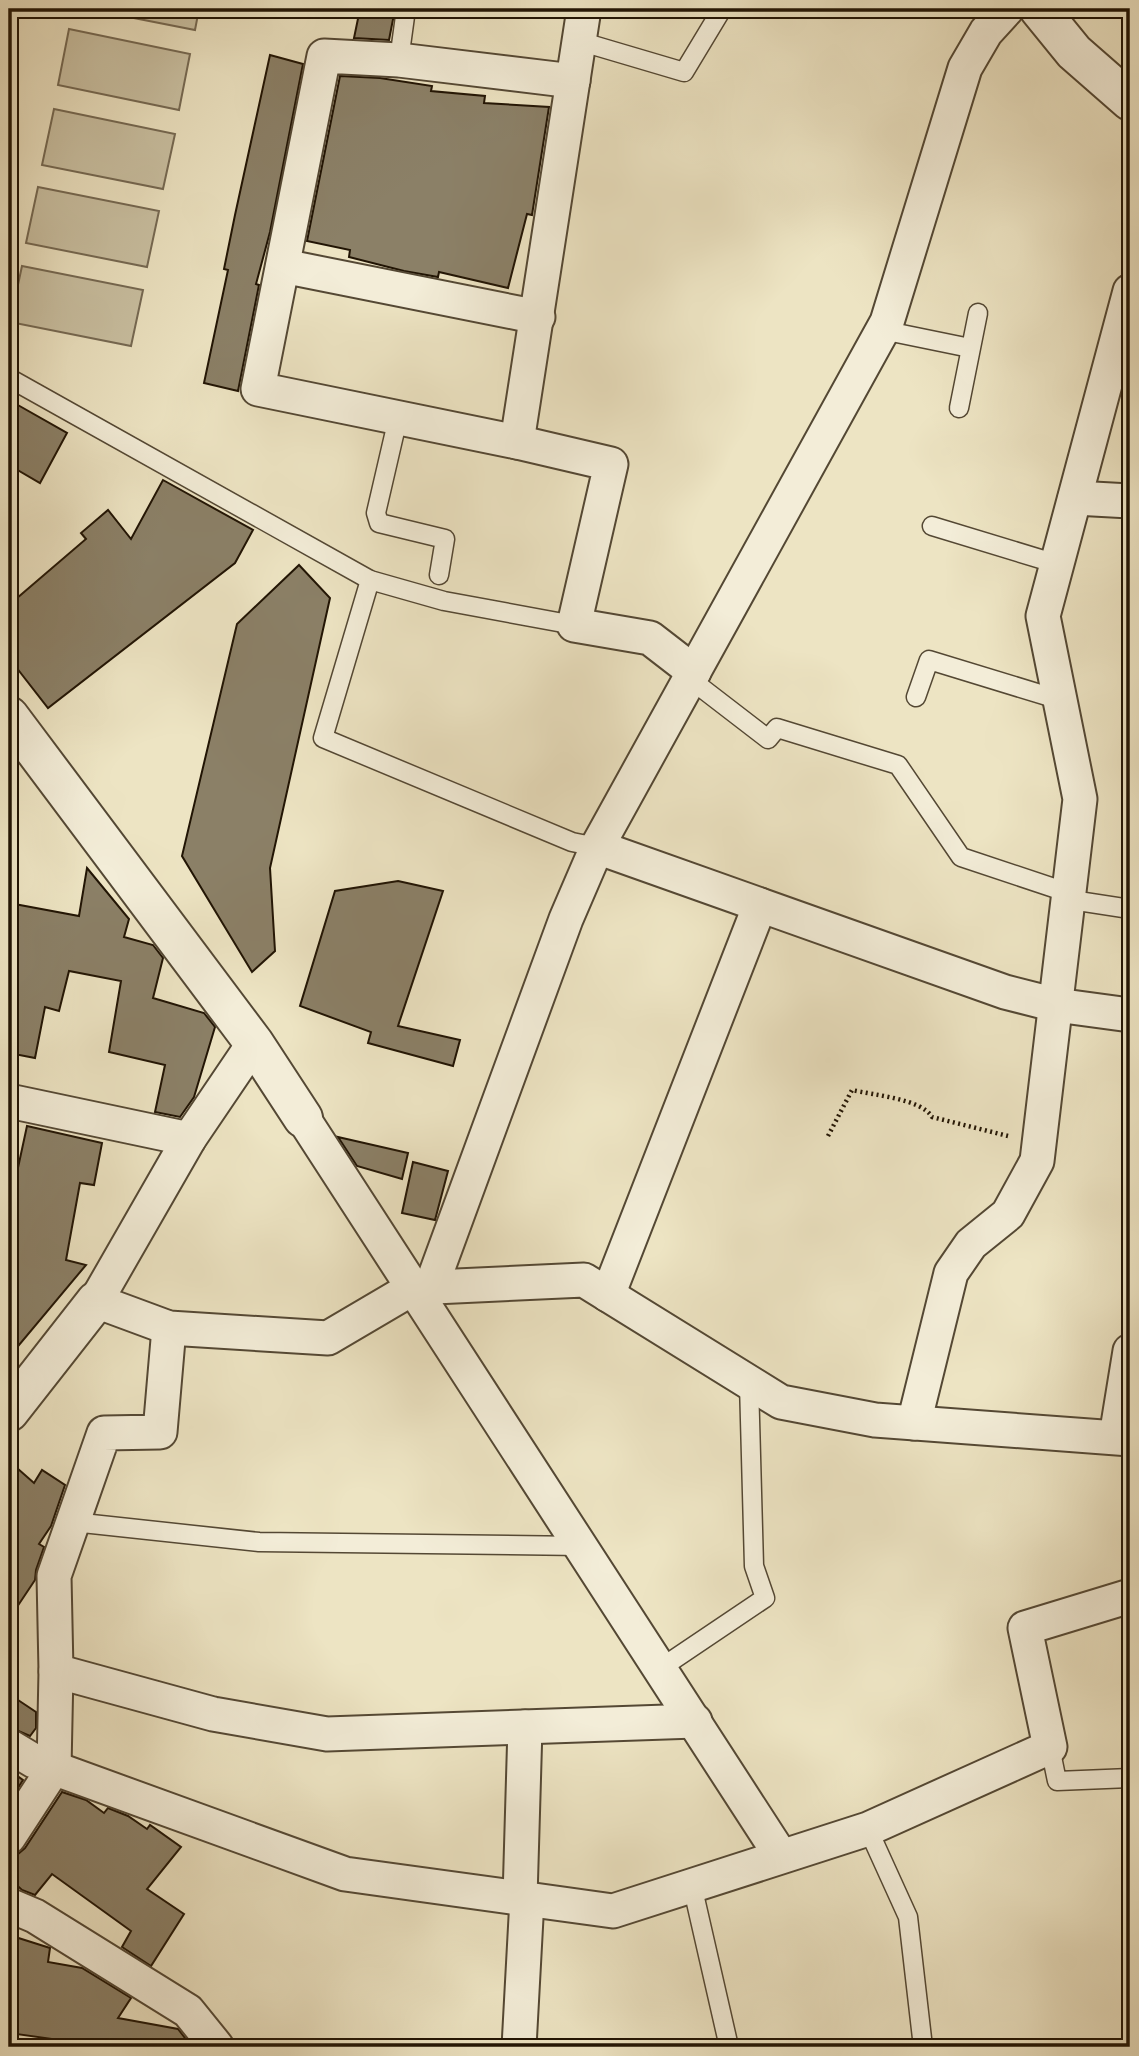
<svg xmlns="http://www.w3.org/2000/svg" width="1139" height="2056" viewBox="0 0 1139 2056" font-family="'Old Standard TT',serif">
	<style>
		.green { fill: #cac1a3; stroke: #766a54; stroke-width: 2 }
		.building { fill: #8b8067; stroke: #211404; stroke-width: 2 }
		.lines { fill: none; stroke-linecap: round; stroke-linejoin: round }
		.service-casing { stroke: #544834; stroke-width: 21 }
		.minor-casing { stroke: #544834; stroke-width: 37 }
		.tertiary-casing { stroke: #544834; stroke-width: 42 }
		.path { stroke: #211404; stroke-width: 4.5; stroke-dasharray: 2 3.5; stroke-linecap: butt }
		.service { stroke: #f3edd8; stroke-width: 18 }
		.minor { stroke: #f3edd8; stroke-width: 33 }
		.tertiary { stroke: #f3edd8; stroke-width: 38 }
	</style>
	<rect width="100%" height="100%" fill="#ede4c3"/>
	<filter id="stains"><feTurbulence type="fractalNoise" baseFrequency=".00286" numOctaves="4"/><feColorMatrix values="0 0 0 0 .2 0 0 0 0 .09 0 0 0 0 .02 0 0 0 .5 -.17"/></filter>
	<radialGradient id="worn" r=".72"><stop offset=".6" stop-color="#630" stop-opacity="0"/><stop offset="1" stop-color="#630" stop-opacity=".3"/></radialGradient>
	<!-- green -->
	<g class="green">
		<path d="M 88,9 L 199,9 L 195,30 Z"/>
		<path d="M 69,29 L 190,54 L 179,110 L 58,85 Z"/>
		<path d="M 54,109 L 175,134 L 163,189 L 42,165 Z"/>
		<path d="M 38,187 L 159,211 L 147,267 L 26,243 Z"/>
		<path d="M 22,266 L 143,290 L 131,346 L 10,322 Z"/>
	</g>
	<!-- building -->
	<g class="building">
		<path d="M 360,9 L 395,9 L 389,40 L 354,38 Z"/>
		<path d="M 270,55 L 303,64 L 270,232 L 256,284 L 259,285 L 238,391 L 204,383 L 228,270 L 224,269 L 235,215 Z"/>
		<path d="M 340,76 L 380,78 L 432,86 L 431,91 L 485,96 L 484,103 L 549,107 L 532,215 L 527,214 L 508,288 L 439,272 L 438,277 L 404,271 L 349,257 L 350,250 L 307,241 Z"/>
		<path d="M 9,400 L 67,433 L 40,483 L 9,465 Z"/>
		<path d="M 163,480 L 253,530 L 235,563 L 48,708 L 9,658 L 9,605 L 86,539 L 81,533 L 108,510 L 131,539 Z"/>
		<path d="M 299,565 L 330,598 L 270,868 L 275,951 L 252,972 L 182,856 L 237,624 Z"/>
		<path d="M 87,868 L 129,919 L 124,937 L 153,945 L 163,958 L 153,998 L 204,1013 L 215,1027 L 194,1097 L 180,1117 L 155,1112 L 165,1065 L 109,1052 L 121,981 L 69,971 L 59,1011 L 45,1007 L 35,1058 L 9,1053 L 9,1040 L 17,1001 L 9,999 L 9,903 L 79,916 Z"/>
		<path d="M 398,881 L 443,891 L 398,1026 L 460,1040 L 453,1066 L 368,1043 L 371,1032 L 300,1006 L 335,891 Z"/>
		<path d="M 27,1126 L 102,1143 L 94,1185 L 80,1183 L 66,1260 L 86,1265 L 9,1357 L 9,1175 L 16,1177 Z"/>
		<path d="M 338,1137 L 408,1153 L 402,1179 L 357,1166 Z"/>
		<path d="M 413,1162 L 448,1171 L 435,1220 L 402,1213 Z"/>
		<path d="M 9,1461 L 34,1483 L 42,1470 L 65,1485 L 51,1526 L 39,1544 L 44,1547 L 36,1570 L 35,1580 L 9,1619 Z"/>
		<path d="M 9,1694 L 36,1712 L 36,1728 L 30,1736 L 9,1727 Z"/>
		<path d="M 9,1770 L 23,1780 L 9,1802 Z"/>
		<path d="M 62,1792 L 86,1800 L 104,1813 L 108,1808 L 128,1816 L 147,1829 L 150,1825 L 181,1847 L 147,1889 L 184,1914 L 151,1966 L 122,1947 L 131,1931 L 52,1874 L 35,1895 L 22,1890 L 9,1878 L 9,1856 L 18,1854 L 25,1848 Z"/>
		<path d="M 9,1935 L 50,1948 L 48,1962 L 82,1968 L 131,1998 L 118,2018 L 178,2029 L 192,2047 L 87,2047 L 88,2044 L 9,2033 Z"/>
	</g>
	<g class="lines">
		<!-- service casing -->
		<g class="service-casing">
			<g id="service">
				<path d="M 579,41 L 684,72 L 722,9"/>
				<path d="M 399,60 L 406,9"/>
				<path d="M 882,330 L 970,348"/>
				<path d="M 9,378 L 370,580 L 444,601 L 574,625"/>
				<path d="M 959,408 L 978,313"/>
				<path d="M 398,418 L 376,513 L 379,523 L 445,539 L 439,575"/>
				<path d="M 932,526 L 1057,564"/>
				<path d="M 370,580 L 323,738 L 572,842 L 597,847"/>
				<path d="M 690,679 L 768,739 L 777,728 L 898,765 L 961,857 L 1069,893 L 1078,901 L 1130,909"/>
				<path d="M 916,697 L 929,660 L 1060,700"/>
				<path d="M 73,1522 L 259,1542 L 582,1546"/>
				<path d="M 661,1668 L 765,1598 L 754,1566 L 749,1383"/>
				<path d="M 1050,1747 L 1057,1781 L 1130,1778"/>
				<path d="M 868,1829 L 908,1917 L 923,2047"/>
				<path d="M 692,1885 L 729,2047"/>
			</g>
		</g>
		<!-- minor casing -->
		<g class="minor-casing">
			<g id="minor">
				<path d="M 573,81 L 399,60 L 324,56 L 258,389 L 517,442 L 611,464 L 574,625 L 650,638 L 694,672"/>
				<path d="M 283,266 L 538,317"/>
				<path d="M 517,442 L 584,9"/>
				<path d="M 1075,498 L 1130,501"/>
				<path d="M 597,847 L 1005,992 L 1056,1005 L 1130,1015"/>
				<path d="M 254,1043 L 189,1139 L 96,1301 L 169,1328 L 328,1338 L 413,1288 L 584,1280 L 781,1402 L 875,1420 L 1130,1439"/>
				<path d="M 9,1101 L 189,1139"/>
				<path d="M 303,1118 L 781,1856"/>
				<path d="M 431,1287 L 566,919 L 597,847 L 887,322 L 965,68 L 986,32 L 1007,9"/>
				<path d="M 608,1295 L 760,905"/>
				<path d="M 914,1423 L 951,1273 L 971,1244 L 1008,1214 L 1037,1161 L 1080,799 L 1043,616 L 1130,291"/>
				<path d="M 1116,1437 L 1130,1351"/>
				<path d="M 56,1671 L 213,1714 L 327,1734 L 695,1721"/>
				<path d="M 9,1746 L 34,1761 L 345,1874 L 613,1911 L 868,1829 L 1050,1747 L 1025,1628 L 1130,1596"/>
				<path d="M 9,1837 L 54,1768 L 56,1671 L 54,1576 L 104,1433 L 160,1432 L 169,1328"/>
				<path d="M 520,1898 L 525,1727"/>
				<path d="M 9,1905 L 35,1916 L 188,2011 L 217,2047"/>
				<path d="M 519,2047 L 527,1899"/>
			</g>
		</g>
		<!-- tertiary casing -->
		<g class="tertiary-casing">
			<g id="tertiary">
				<path d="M 1039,9 L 1074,52 L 1130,101"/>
				<path d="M 9,716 L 254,1043 L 303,1118"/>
				<path d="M 9,1412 L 96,1301"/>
			</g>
		</g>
		<!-- path -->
		<path class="path" d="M 828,1136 L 852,1090 C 873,1095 922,1099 932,1117 L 1008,1136"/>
		<!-- service -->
		<use href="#service" class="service"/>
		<!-- minor -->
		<use href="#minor" class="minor"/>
		<!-- tertiary -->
		<use href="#tertiary" class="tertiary"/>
	</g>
	<!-- margin -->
	<rect width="1139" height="2056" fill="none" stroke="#ede4c3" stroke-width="35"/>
	<rect x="10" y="10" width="1118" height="2035" fill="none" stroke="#211404" stroke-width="3.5"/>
	<rect x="18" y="18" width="1104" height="2021" fill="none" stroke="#211404" stroke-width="2"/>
	<rect width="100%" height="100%" filter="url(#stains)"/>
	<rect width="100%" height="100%" fill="url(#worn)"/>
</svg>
